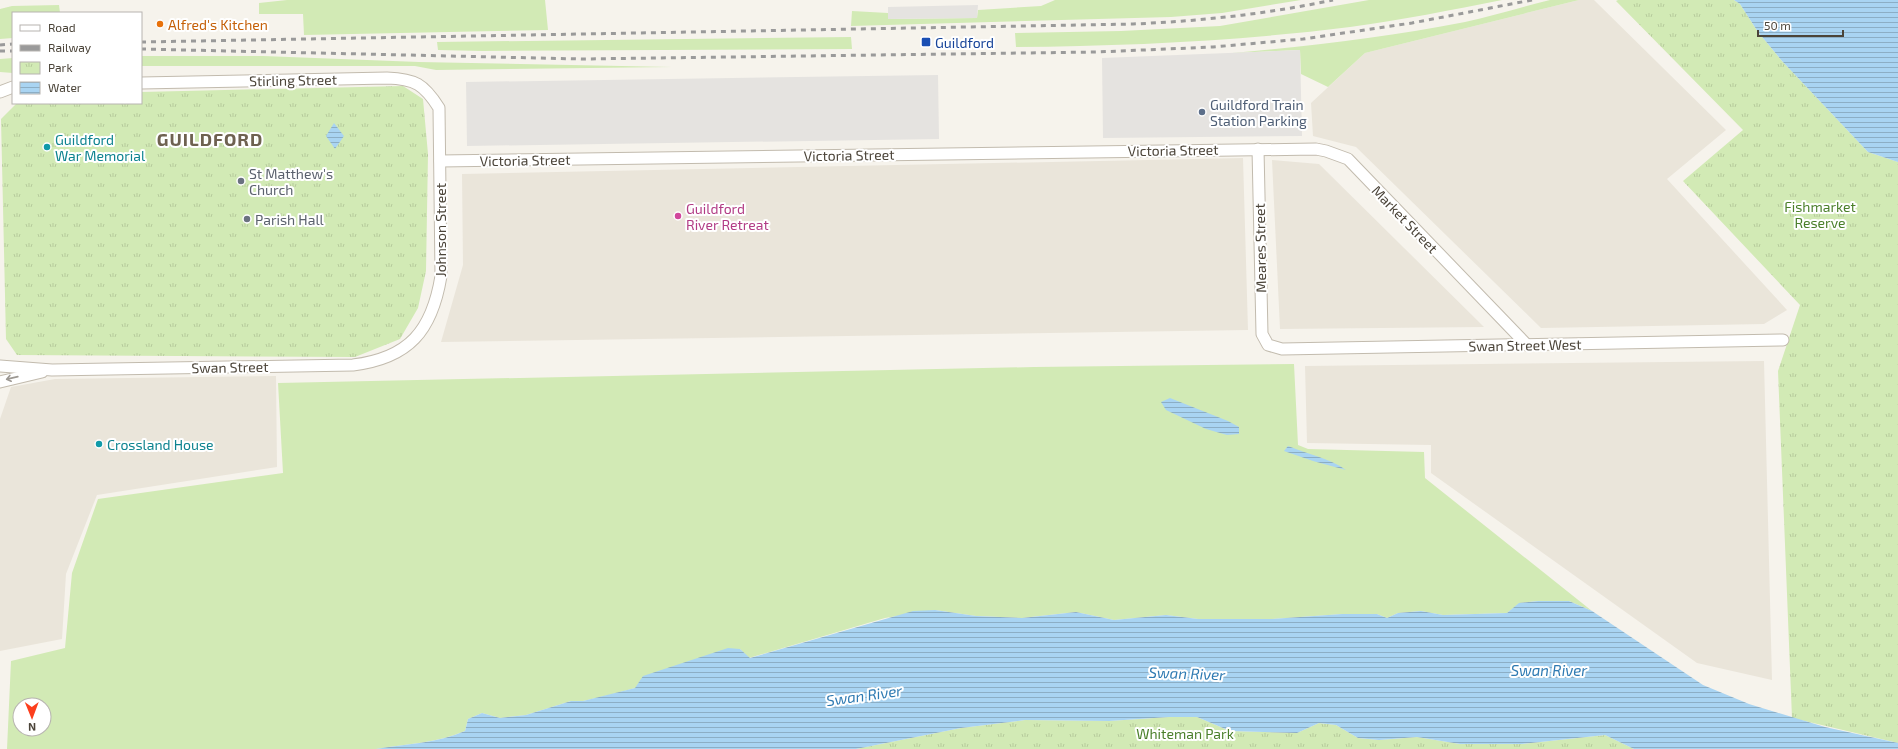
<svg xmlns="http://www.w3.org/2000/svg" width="1898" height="749" viewBox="0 0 1898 749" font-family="'Exo 2',sans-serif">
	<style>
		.residential { fill: #eae5da }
		.grass { fill: #d2eab5; fill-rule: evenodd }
		.park { fill: url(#park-tufts) }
		.parking { fill: #e5e3e0 }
		.water { fill: url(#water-rules) }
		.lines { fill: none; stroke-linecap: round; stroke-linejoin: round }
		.minor-casing { stroke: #c2bbae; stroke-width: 13 }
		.minor { stroke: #fff; stroke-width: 11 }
		.rail { stroke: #9a9a9a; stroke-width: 3; stroke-dasharray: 5 5; stroke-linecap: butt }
		.oneway { stroke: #9c9892 }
		.food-dot { fill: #e8710a; stroke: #fff; stroke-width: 1.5 }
		.transit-dot { fill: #1a4fb4; stroke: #fff; stroke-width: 1.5 }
		.service-dot { fill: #5c6f8a; stroke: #fff; stroke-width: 1.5 }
		.culture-dot { fill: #0f9aa8; stroke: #fff; stroke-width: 1.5 }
		.worship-dot { fill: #6b7280; stroke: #fff; stroke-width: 1.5 }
		.hotel-dot { fill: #d1479c; stroke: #fff; stroke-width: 1.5 }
		.labels { text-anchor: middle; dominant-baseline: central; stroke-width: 4; stroke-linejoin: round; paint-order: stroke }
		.food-label { font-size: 14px; fill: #c56008; stroke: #fff; text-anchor: start }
		.transit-label { font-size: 14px; fill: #164399; stroke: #fff; text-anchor: start }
		.street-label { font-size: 14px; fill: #4b4439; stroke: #fff }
		.service-label { font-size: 14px; fill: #4e5e75; stroke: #fff; text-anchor: start }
		.culture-label { font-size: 14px; fill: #0d838f; stroke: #fff; text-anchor: start }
		.worship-label { font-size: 14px; fill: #5b616d; stroke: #fff; text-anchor: start }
		.park-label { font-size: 14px; fill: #4a7f2a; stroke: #fff }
		.hotel-label { font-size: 14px; fill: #b23c85; stroke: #fff; text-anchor: start }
		.water-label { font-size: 15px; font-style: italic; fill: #2e7ab2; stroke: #fff }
		.district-label { font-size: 18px; font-weight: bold; letter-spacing: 1px; fill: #6e6250; stroke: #fff }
	</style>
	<defs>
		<pattern id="park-tufts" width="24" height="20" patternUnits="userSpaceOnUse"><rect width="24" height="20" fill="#d2eab5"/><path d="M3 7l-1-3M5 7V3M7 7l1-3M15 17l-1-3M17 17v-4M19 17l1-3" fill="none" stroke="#b6ca9c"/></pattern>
		<pattern id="water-rules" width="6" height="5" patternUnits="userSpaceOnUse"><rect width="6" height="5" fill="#a9d4f2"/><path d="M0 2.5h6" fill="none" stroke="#8caec5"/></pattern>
	</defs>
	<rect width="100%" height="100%" fill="#f6f3ec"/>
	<!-- residential -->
	<g class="residential">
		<path d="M 1579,0 L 1594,0 L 1726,130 L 1667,179 L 1787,310 L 1764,324 L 1541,328 L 1356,147 L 1313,136 L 1311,103 L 1365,53 Z"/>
		<path d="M 1243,158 L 1248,330 L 441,342 L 463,265 L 462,174 Z"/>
		<path d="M 1272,160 L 1319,164 L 1484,327 L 1280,329 Z"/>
		<path d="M 1764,361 L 1772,680 L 1697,663 L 1431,473 L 1431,445 L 1307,443 L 1305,366 Z"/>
		<path d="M 276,376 L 277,467 L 97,495 L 66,574 L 62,639 L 0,651 L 0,419 L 11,387 L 55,379 Z"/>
	</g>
	<!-- grass -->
	<g class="grass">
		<path d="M 287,0 L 545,0 L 548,30 L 304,35 L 303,14 L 259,14 L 259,3 Z"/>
		<path d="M 1055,0 L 1301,0 L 1222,13 L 1171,17 L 851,26 L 852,11 L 888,13 L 889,19 L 977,18 L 978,10 L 1041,6 Z"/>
		<path d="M 1369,0 L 1502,0 C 1452,10 1401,20 1350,27 C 1239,41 1127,46 1016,47 L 1015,33 L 1121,31 L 1220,26 Z"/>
		<path d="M 1550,0 L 1579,0 L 1365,53 L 1328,87 L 1301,74 L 1300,50 L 1232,53 C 1310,46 1388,37 1465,22 C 1493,16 1522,7 1550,0 Z"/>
		<path d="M 59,5 L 60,13 L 13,13 L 13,38 L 0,39 L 0,9 L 12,6 Z"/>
		<path d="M 851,37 L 852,49 L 482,51 L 438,50 L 437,42 Z"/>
		<path d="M 141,56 L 263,56 L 419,62 L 672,67 L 436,70 L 415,66 L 141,66 Z"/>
		<path d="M 13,58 L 13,73 L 0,72 L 0,59 Z"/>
		<path d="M 1294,364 L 1298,445 L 1308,449 L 1424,452 L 1425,478 L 1592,611 L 1569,601 L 1538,601 L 1520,603 L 1507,613 L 1443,615 L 1421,611 L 1398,613 L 1387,618 L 1377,614 L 1343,614 L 1272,619 L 1198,619 L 1166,615 L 1114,620 L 1076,612 L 1022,618 L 976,616 L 935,610 L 885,618 L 749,658 L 740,649 L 635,688 L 609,695 L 583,701 L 571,701 L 526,715 L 500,718 L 482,713 L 468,719 L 465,731 C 437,743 405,744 376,749 L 7,749 L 11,661 L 65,648 L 72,573 L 98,499 L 283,473 L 278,383 L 1034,367 ZM 20,705 L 44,705 L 44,729 L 20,729 Z"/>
	</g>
	<!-- park -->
	<g class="park">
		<path d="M 1618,0 L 1734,0 L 1740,4 L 1758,32 L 1782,61 L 1868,152 L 1898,162 L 1898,743 L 1792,718 L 1778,371 L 1800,305 L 1683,181 L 1743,130 L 1616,1 Z"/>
		<path d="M 403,86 L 423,99 L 428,154 L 426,271 L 418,308 L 400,339 L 355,357 L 17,355 L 6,339 L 1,119 L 17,103 L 141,103 L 141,92 Z"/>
		<path d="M 1169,717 L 1197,717 L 1230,731 L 1297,733 L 1319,723 L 1336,725 L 1358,738 L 1379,740 L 1417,737 L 1460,744 L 1522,744 L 1605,735 L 1634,749 L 856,749 L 961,728 L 1025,720 L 1109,721 Z"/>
	</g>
	<!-- parking -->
	<g class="parking">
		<path d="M 978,5 L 977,18 L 888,19 L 888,7 Z"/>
		<path d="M 1300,50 L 1302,136 L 1103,138 L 1102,58 Z"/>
		<path d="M 938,75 L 939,139 L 467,146 L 466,82 Z"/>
	</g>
	<!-- water -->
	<g class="water">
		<path d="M 1734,0 L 1898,0 L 1898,162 L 1868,152 L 1782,61 L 1758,32 L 1740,4 Z"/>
		<path d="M 334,123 L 344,136 L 335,149 L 326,136 Z"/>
		<path d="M 1170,398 L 1228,421 L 1239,427 L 1239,434 L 1227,435 L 1206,429 L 1166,410 L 1161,402 Z"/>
		<path d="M 1288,446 C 1307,454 1329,458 1346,470 L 1313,461 L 1284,451 Z"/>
		<path d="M 1538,601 L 1569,601 L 1592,611 L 1703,685 L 1749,704 L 1825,727 L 1898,743 L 1898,749 L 1634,749 L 1605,735 L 1522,744 L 1460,744 L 1417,737 L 1379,740 L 1358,738 L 1336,725 L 1319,723 L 1297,733 L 1230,731 L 1197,717 L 1169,717 L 1109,721 L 1025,720 L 961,728 L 856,749 L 376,749 C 405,744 438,743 465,731 L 468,719 L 482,713 L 500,718 L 526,715 L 571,701 L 583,701 L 635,688 L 643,676 L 728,648 L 740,649 L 750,658 L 913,611 L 935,610 L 976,616 L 1022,618 L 1076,612 L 1114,620 L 1166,615 L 1198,619 L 1272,619 L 1342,614 L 1377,614 L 1387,618 L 1398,613 L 1421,611 L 1443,615 L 1507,613 L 1519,603 Z"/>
	</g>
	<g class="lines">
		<!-- minor casing -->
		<g class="minor-casing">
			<g id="minor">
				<path d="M 0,92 L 13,87"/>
				<path d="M 1258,149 L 1262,334 L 1268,345 L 1282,349 L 1783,340"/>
				<path d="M 440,161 L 1316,149 L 1326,151 L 1348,159 L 1527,345"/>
				<path d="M 0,366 L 52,370 L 353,365 C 409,358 432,331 441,276 L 439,108 C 424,84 415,79 387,78 L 141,83"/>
				<path d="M 0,382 L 42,372"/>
			</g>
		</g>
		<!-- minor -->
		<use href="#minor" class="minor"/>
		<!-- rail -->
		<g class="rail">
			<path d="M 141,42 L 1133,24 C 1201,21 1267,14 1333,0"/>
			<path d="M 0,45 L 13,44"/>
			<path d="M 141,49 L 582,59 L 1097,52 L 1213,47 L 1303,39 L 1412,23 L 1532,0"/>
			<path d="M 0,51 L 13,51"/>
		</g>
	</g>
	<!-- one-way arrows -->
	<defs><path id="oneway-shaft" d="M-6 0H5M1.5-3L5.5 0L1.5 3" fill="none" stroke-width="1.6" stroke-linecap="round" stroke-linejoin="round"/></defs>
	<use class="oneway" href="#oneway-shaft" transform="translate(12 378) rotate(167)"/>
	<!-- markers -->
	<circle class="food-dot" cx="160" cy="24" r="4"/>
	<rect class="transit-dot" x="921" y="37" width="10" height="10" rx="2"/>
	<circle class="service-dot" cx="1202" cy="112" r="4"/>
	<g class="culture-dot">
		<circle cx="47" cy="147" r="4"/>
		<circle cx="99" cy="444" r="4"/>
	</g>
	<g class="worship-dot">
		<circle cx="241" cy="181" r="4"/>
		<circle cx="247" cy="219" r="4"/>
	</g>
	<circle class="hotel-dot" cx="678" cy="216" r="4"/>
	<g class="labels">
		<!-- food labels -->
		<g class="food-label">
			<text x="168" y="24">Alfred's Kitchen</text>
		</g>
		<!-- transit labels -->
		<g class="transit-label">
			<text x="935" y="42">Guildford</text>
		</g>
		<!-- street labels -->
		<g class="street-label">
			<text transform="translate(293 80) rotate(-1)">Stirling Street</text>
			<text transform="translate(1173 150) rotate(-1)">Victoria Street</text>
			<text transform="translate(849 155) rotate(-1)">Victoria Street</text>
			<text transform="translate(525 160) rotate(-1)">Victoria Street</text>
			<text transform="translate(1405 219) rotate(46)">Market Street</text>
			<text transform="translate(440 230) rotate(-90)">Johnson Street</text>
			<text transform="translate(1260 248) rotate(-91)">Meares Street</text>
			<text transform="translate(1525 345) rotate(-1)">Swan Street West</text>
			<text transform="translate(230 367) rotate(-1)">Swan Street</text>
		</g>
		<!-- service labels -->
		<g class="service-label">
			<text x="1210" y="104">Guildford Train<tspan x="1210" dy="16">Station Parking</tspan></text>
		</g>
		<!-- culture labels -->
		<g class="culture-label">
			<text x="55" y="139">Guildford<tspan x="55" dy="16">War Memorial</tspan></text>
			<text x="107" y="444">Crossland House</text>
		</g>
		<!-- worship labels -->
		<g class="worship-label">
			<text x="249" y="173">St Matthew's<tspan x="249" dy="16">Church</tspan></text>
			<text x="255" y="219">Parish Hall</text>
		</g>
		<!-- park labels -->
		<g class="park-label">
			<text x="1820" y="206">Fishmarket<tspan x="1820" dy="16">Reserve</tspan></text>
			<text x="1185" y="733">Whiteman Park</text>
		</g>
		<!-- hotel labels -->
		<g class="hotel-label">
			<text x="686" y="208">Guildford<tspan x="686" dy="16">River Retreat</tspan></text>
		</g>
		<!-- water labels -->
		<g class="water-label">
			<text x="1549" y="670">Swan River</text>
			<text transform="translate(1187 673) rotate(2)">Swan River</text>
			<text transform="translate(864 695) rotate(-8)">Swan River</text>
		</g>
		<!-- district labels -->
		<g class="district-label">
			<text x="210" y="139">GUILDFORD</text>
		</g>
	</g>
	<!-- legend -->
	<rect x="12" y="12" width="130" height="92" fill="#ffffff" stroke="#b7b4b0"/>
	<rect x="20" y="25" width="20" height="6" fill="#ffffff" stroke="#b7b4b0"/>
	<text x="48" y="32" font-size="12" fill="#4b4439">Road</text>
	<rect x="20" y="45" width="20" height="6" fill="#9a9a9a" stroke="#b7b4b0"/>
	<text x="48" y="52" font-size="12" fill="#4b4439">Railway</text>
	<rect x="20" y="62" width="20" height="12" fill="url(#park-tufts)" stroke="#b7b4b0"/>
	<text x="48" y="72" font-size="12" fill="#4b4439">Park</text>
	<rect x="20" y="82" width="20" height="12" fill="url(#water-rules)" stroke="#b7b4b0"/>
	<text x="48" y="92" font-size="12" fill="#4b4439">Water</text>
	<!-- north arrow -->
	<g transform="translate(32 717) rotate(179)"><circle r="19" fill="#ffffff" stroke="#b7b4b0"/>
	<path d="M0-3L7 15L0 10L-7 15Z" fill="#fc3f1d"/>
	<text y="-6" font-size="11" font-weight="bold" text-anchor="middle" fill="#4b4439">N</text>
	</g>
	<!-- scale -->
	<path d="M1758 30v6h85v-6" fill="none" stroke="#4b4439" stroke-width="2"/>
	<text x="1764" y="30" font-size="12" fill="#4b4439" stroke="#ffffff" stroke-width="3" paint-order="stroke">50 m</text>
</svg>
